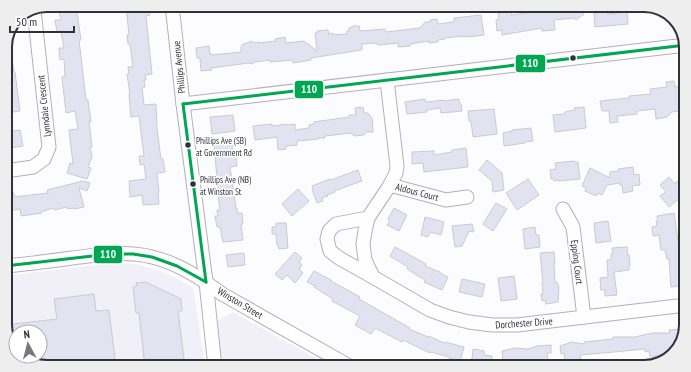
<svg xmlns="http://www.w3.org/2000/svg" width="691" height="372" viewBox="0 0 691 372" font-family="'PT Sans Narrow',sans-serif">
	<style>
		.built { fill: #f1eff8 }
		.building { fill: #e2e3f0; stroke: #cacad0 }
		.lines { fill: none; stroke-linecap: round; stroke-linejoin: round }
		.minor-casing { stroke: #b2b0b6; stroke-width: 15 }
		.minor { stroke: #fffeff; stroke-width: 13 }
		.bus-1-casing { stroke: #fff; stroke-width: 6 }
		.bus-1 { stroke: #00a651; stroke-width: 3 }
		.bus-dot { fill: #323039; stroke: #fff; stroke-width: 1.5 }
		.labels { text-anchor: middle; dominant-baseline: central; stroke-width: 3; stroke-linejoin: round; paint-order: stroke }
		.bus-label { font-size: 9px; fill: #323039; stroke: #fff; text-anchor: start }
		.street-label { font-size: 10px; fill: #323039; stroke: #fff }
		.rim { fill: none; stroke: #323039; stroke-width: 2 }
		.line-badge { stroke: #fff; stroke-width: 1.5 }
		.badge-label { font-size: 11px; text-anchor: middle; font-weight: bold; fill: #fff }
	</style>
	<rect width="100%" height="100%" fill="#fcfbfe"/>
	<!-- built -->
	<g class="built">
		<path d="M 115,263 L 139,265 L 160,271 L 168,274 L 192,287 L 194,293 L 205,367 L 47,367 L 26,362 L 23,356 L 40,356 L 40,332 L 16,332 L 16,345 L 5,328 L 5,276 Z"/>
		<path d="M 233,312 L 331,367 L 220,367 L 215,322 Z"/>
	</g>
	<!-- building -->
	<g class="building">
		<path d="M 58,5 L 76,5 L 81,40 L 79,40 L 83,74 L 86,100 L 88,100 L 91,122 L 89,122 L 92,147 L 90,147 L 92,157 L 88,167 L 91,168 L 87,179 L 67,173 L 70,163 L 73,164 L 69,130 L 78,129 L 75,111 L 66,113 L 62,77 L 65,76 L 64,59 L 60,60 L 59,48 L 64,48 L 61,31 L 57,32 L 55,20 L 61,20 Z"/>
		<path d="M 126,5 L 148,5 L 150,15 L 146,16 L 152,74 L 145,75 L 146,80 L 144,80 L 145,87 L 142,87 L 144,105 L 156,104 L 157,129 L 161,159 L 163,159 L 165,172 L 157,173 L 159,192 L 158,192 L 159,204 L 143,205 L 142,195 L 130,197 L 129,181 L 146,179 L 144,164 L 140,165 L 139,156 L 144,156 L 139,116 L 131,117 L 129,95 L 130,95 L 127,74 L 129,74 L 128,67 L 133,67 L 130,44 L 128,44 L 127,35 L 129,35 Z"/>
		<path d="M 551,5 L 578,5 L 584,14 L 576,20 L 574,18 L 554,20 L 555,30 L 542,31 L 542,28 L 502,35 L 502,30 L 497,31 L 496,20 L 499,19 L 498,13 L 511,11 L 511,15 L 540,11 L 539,6 Z"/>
		<path d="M 644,5 L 665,10 L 672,17 L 662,18 Z"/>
		<path d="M 607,12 L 607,14 L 627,12 L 628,24 L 595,27 L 594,13 Z"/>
		<path d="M 481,15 L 484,35 L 476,36 L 463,37 L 463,36 L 445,38 L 445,39 L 438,40 L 438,42 L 429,43 L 429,41 L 410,44 L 410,46 L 398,47 L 398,43 L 378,45 L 377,43 L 362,44 L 362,49 L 361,50 L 311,58 L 311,60 L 293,63 L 292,60 L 270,62 L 270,60 L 255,62 L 252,64 L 249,63 L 211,68 L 212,70 L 201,71 L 200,58 L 197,58 L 196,48 L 209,46 L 210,54 L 212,54 L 212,55 L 241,52 L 241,47 L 243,44 L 247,43 L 249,42 L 252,41 L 254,43 L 259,42 L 259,43 L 276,41 L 275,39 L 285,37 L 286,43 L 304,41 L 317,51 L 315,33 L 317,33 L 317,31 L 328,30 L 329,34 L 333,33 L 333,35 L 347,34 L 347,31 L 349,31 L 349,28 L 353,27 L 353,26 L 359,26 L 360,31 L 385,29 L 386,32 L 420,28 L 425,22 L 430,22 L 430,20 L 437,19 L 438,24 L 454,22 L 454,18 Z"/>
		<path d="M 12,58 L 14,72 L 15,72 L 20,111 L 5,113 L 5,59 Z"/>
		<path d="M 674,81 L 675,87 L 686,86 L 686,110 L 672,112 L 667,117 L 656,119 L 655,109 L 637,111 L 637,114 L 617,116 L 618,122 L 610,123 L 609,111 L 602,111 L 600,101 L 629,98 L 629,96 L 651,94 L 650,89 L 667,87 L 666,82 Z"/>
		<path d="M 425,99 L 426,102 L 444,100 L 444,101 L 459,99 L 459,102 L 461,104 L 462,111 L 441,113 L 440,108 L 427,110 L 427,112 L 407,114 L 405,102 Z"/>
		<path d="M 363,107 L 364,113 L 368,113 L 372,118 L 373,132 L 366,132 L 364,135 L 354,136 L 351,133 L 325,136 L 325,138 L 318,138 L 318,139 L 297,141 L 297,145 L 286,146 L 286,149 L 278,150 L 277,137 L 255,140 L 253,126 L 272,124 L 272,126 L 287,124 L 287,125 L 295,124 L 295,130 L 309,128 L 309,125 L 314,124 L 314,122 L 349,117 L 349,115 L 356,115 L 355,108 Z"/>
		<path d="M 584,107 L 586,128 L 555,132 L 553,115 L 565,114 L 565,112 L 575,110 L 574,108 Z"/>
		<path d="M 494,109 L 497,134 L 473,137 L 471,121 L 469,121 L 468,111 Z"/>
		<path d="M 233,115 L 235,131 L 212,134 L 210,117 Z"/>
		<path d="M 531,128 L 533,141 L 525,142 L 525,143 L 504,146 L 503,133 L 512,131 L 512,130 Z"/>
		<path d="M 20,130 L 23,146 L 9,148 L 9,146 L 5,147 L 5,132 Z"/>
		<path d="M 232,144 L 233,157 L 236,156 L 237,166 L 230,167 L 236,208 L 237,208 L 237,213 L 242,213 L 243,224 L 241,224 L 243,240 L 223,242 L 220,227 L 217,227 L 215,216 L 218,216 L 217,210 L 220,210 L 217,189 L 218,188 L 214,145 Z"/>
		<path d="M 466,148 L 468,167 L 424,172 L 423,163 L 412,164 L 412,152 L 434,151 L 434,155 L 452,152 L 452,150 Z"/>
		<path d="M 487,160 L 502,173 L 504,190 L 493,192 L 492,181 L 479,170 Z"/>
		<path d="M 574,161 L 575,162 L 578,162 L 580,179 L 559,181 L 559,180 L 554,181 L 554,179 L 551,179 L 550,170 L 556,169 L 555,163 Z"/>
		<path d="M 633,167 L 634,175 L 639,174 L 640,185 L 632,186 L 633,191 L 623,193 L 622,185 L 620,185 L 620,183 L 607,185 L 602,195 L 598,193 L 596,196 L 585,191 L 586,188 L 582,186 L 590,168 L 610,178 L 610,172 L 619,171 L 618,169 Z"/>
		<path d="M 358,170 L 362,181 L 334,191 L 335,192 L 327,195 L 328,196 L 322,198 L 323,201 L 317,203 L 312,189 L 313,188 L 312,186 L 330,179 L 331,180 Z"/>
		<path d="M 669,177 L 675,184 L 677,181 L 686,192 L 686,193 L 669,207 L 660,196 L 666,192 L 660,185 Z"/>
		<path d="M 528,179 L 539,195 L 517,210 L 506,193 Z"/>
		<path d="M 83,181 L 90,183 L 87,191 L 79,188 L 84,207 L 74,209 L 74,208 L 68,209 L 67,207 L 54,210 L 53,208 L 41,212 L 42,213 L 21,216 L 20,209 L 7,211 L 6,208 L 5,208 L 5,194 L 14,193 L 14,197 L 48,193 L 47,190 Z"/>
		<path d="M 298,189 L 309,201 L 292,216 L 282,204 Z"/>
		<path d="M 496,203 L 507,209 L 493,231 L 483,224 Z"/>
		<path d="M 394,208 L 407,215 L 399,231 L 387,225 L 390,220 L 388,219 Z"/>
		<path d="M 674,213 L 678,241 L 683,240 L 686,262 L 686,280 L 681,280 L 681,286 L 671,287 L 669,259 L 667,259 L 665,250 L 661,250 L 659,235 L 653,236 L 652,227 L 657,226 L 656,221 L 658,221 L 657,216 Z"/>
		<path d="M 425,217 L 444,222 L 441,235 L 430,232 L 428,237 L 421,235 Z"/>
		<path d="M 608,221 L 611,241 L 596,243 L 594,223 Z"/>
		<path d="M 276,223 L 286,223 L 288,248 L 279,249 L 278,245 L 277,245 L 276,234 L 272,234 L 272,227 L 276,227 Z"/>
		<path d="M 472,224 L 474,232 L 469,231 L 462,246 L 455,247 L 452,226 Z"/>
		<path d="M 535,227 L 536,235 L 539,235 L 540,247 L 525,249 L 523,229 Z"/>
		<path d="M 395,247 L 426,264 L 425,266 L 440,272 L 440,273 L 448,277 L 442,290 L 424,282 L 425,280 L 407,269 L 408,267 L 390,256 Z"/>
		<path d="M 627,247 L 628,256 L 629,255 L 630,265 L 629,265 L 629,270 L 614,272 L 617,295 L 605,296 L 605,290 L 601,290 L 600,278 L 608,277 L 607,260 L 611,260 L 611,254 L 613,254 L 612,248 Z"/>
		<path d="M 295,252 L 302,258 L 299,262 L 302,265 L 299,269 L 303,273 L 295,283 L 287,275 L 282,280 L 275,274 Z"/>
		<path d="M 554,252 L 555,263 L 554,263 L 555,282 L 557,282 L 559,287 L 558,302 L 546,304 L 545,300 L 542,301 L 541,294 L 543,294 L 542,283 L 543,283 L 540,253 Z"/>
		<path d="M 244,253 L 245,265 L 228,267 L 226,255 Z"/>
		<path d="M 314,271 L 331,280 L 331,281 L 360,297 L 359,299 L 410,328 L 409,329 L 428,337 L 429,336 L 444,343 L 445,342 L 464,347 L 460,361 L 449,358 L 449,357 L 431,352 L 430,353 L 403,340 L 402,342 L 375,328 L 371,334 L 355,325 L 360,316 L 332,301 L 333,299 L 314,287 L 315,286 L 307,282 Z"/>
		<path d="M 514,276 L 517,299 L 501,301 L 498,278 Z"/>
		<path d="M 462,279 L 485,284 L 482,297 L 459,292 Z"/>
		<path d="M 146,282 L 181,299 L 182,311 L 178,311 L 185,367 L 145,367 L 139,313 L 136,313 L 133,287 L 137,286 L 136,283 Z"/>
		<path d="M 94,294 L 96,311 L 109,310 L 116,367 L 47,367 L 26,362 L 23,356 L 40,356 L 40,332 L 16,332 L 16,345 L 5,328 L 5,325 L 57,319 L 54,299 Z"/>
		<path d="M 685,329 L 681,346 L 674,353 L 650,357 L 649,351 L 645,352 L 645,349 L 614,352 L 580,355 L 581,359 L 565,361 L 564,353 L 561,354 L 560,346 L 572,342 L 584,344 L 584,342 L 613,339 L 613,337 L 635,337 L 652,333 L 670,333 L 669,330 Z"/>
		<path d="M 551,345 L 551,353 L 547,353 L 548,361 L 524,364 L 524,366 L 507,367 L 506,360 L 503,360 L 502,351 L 515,348 L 528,349 L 537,346 Z"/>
		<path d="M 473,349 L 484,351 L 484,355 L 492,356 L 490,367 L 471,367 Z"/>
	</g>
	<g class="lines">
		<!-- minor casing -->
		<g class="minor-casing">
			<g id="minor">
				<path d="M 172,5 L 183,104 L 206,282 L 215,367"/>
				<path d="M 387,80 L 397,166 L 396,173 L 390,185 L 368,218 L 365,231 L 363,244 L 365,260 L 373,277 L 430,310 L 449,317 L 469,322 L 492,325 L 517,325 L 686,305"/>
				<path d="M 183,104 L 686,45"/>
				<path d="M 5,171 L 33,167 L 44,159 L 49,147 L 34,10"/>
				<path d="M 390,185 L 446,200 L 467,197"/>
				<path d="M 563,209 L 573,227 L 584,317"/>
				<path d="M 368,218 L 336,224 L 329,231 L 327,239 L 330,251 L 339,258 L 373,277"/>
				<path d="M 5,266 C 27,264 50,261 72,258 C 99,255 125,250 152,257 C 178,263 201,278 222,294 L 351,367"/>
			</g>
		</g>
		<!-- minor -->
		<use href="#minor" class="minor"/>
		<!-- bus-1 casing -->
		<g class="bus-1-casing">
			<g id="bus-1">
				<path d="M 183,104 L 686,45"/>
				<path d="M 183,104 L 206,282"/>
				<path d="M 5,266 L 110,254 L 133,254 L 152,257 L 177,266 L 206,282"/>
			</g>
		</g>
		<!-- bus-1 -->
		<use href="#bus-1" class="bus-1"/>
	</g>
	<!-- markers -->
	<g class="bus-dot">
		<circle cx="573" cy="58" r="3.5"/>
		<circle cx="188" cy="145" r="3.5"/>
		<circle cx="193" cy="184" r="3.5"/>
	</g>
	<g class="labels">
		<!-- bus labels -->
		<g class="bus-label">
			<text x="196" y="140">Phillips Ave (SB)<tspan x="196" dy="12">at Government Rd</tspan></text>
			<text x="200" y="179">Phillips Ave (NB)<tspan x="200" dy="12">at Winston St</tspan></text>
		</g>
		<!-- street labels -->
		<g class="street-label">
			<text transform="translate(179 67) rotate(-96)">Phillips Avenue</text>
			<text transform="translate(44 106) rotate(-96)">Lynndale Crescent</text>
			<text transform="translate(417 192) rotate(15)">Aldous Court</text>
			<text transform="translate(577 262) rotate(83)">Epping Court</text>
			<text transform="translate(240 303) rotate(31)">Winston Street</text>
			<text transform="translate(524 323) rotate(-4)">Dorchester Drive</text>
		</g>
	</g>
	<!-- crop -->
	<path d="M0 0H691V372H0ZM47 12H644A35 35 0 0 1 679 47V325A35 35 0 0 1 644 360H47A35 35 0 0 1 12 325V47A35 35 0 0 1 47 12Z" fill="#efeeef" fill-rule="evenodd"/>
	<path class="rim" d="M47 12H644A35 35 0 0 1 679 47V325A35 35 0 0 1 644 360H47A35 35 0 0 1 12 325V47A35 35 0 0 1 47 12Z"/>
	<g class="line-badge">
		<rect x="515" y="54" width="31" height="19" rx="4" fill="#00a651"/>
		<rect x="294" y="80" width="30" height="19" rx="4" fill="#00a651"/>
		<rect x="93" y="245" width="30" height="19" rx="4" fill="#00a651"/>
	</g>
	<g class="badge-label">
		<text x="530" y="67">110</text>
		<text x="309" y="93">110</text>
		<text x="108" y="258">110</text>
	</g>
	<!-- north arrow -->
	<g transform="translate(28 344) rotate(353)"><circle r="19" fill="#ffffff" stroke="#adacb0"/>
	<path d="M0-3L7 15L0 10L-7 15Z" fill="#79777e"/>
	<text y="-6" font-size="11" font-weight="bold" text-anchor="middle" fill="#323039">N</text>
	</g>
	<!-- scale -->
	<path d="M10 26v6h64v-6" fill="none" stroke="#323039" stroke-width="2"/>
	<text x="16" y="26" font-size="12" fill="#323039" stroke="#ffffff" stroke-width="3" paint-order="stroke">50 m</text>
</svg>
